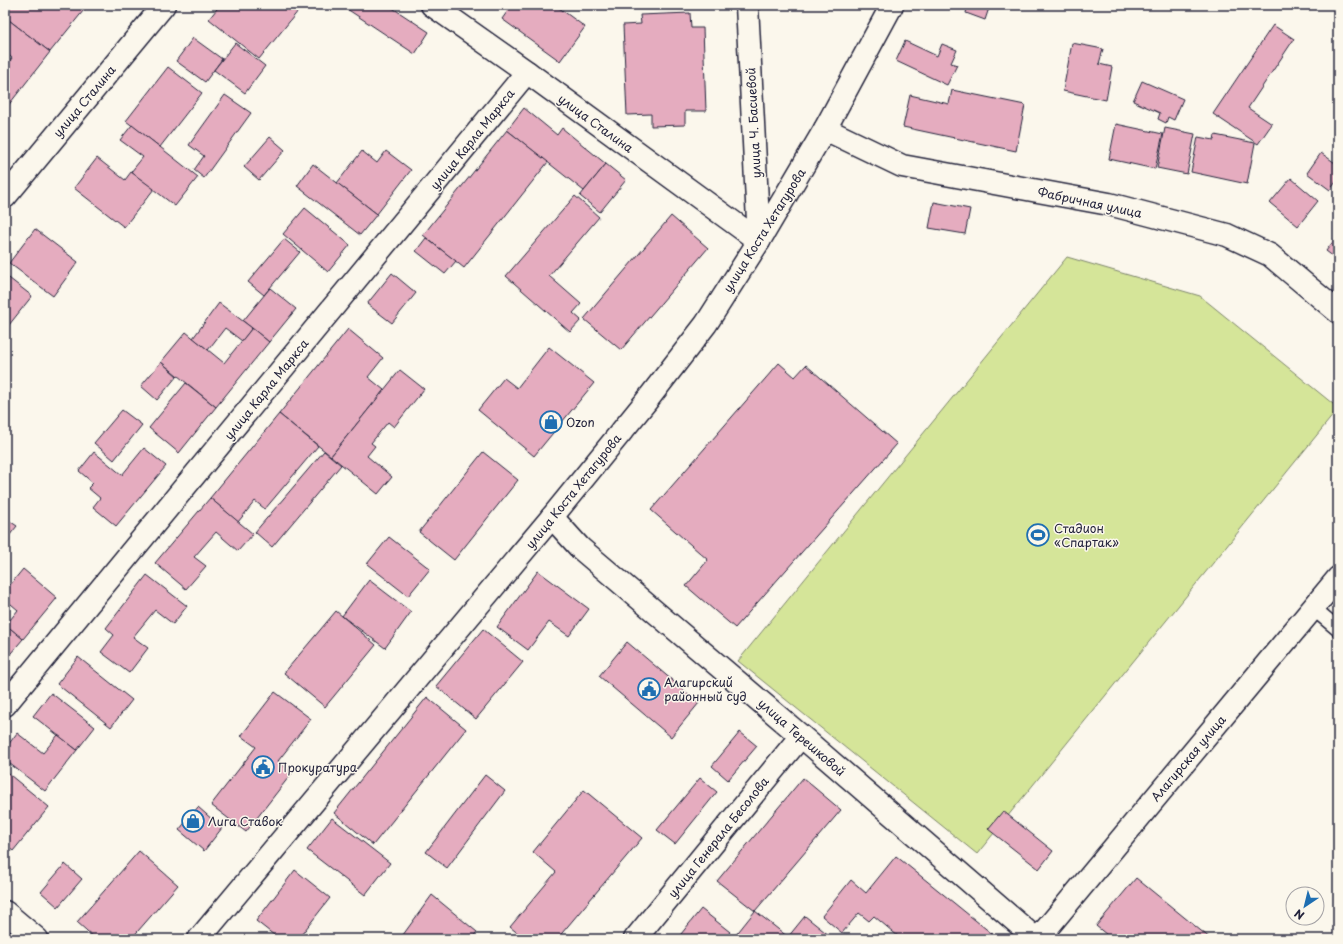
<svg xmlns="http://www.w3.org/2000/svg" width="1343" height="944" viewBox="0 0 1343 944" font-family="'Playpen Sans',sans-serif">
	<style>
		.green { fill: #d5e599; stroke: #7c846a }
		.building { fill: #e5acbf; stroke: #22223b }
		.lines { fill: none; stroke-linecap: round; stroke-linejoin: round }
		.service-casing { stroke: #22223b; stroke-width: 17 }
		.minor-casing { stroke: #22223b; stroke-width: 25 }
		.tertiary-casing { stroke: #22223b; stroke-width: 25 }
		.secondary-casing { stroke: #22223b; stroke-width: 25 }
		.service { stroke: #fbf7ec; stroke-width: 14 }
		.minor { stroke: #fbf7ec; stroke-width: 22 }
		.tertiary { stroke: #fbf7ec; stroke-width: 22 }
		.secondary { stroke: #fbf7ec; stroke-width: 22 }
		.labels { text-anchor: middle; dominant-baseline: central; stroke-width: 3; stroke-linejoin: round; paint-order: stroke }
		.street-label { font-size: 12px; fill: #22223b; stroke: #fbf7ec }
		.poi-label { font-size: 12px; fill: #22223b; stroke: #fbf7ec; text-anchor: start }
	</style>
	<rect width="100%" height="100%" fill="#fbf7ec"/>
	<filter id="ink" filterUnits="userSpaceOnUse"><feTurbulence type="fractalNoise" baseFrequency=".025" numOctaves="2"/><feDisplacementMap in="SourceGraphic" scale="8" xChannelSelector="R" yChannelSelector="G"/><feConvolveMatrix kernelMatrix="1 2 1 2 8 2 1 2 1" color-interpolation-filters="sRGB"/></filter>
	<g filter="url(#ink)">
		<!-- green -->
		<path class="green" d="M 1067,257 L 1200,296 L 1338,408 L 1338,409 L 977,854 L 738,661 Z"/>
		<!-- building -->
		<g class="building">
			<path d="M 5,5 L 27,5 L 31,8 L 33,5 L 88,5 L 50,52 L 5,17 Z"/>
			<path d="M 220,5 L 303,5 L 259,59 L 209,19 Z"/>
			<path d="M 341,5 L 388,5 L 429,32 L 415,54 Z"/>
			<path d="M 512,5 L 555,5 L 585,27 L 560,61 L 502,19 Z"/>
			<path d="M 968,5 L 990,5 L 985,20 L 966,13 Z"/>
			<path d="M 690,13 L 691,28 L 703,28 L 706,111 L 685,111 L 685,125 L 651,126 L 651,114 L 627,115 L 623,25 L 641,24 L 640,15 Z"/>
			<path d="M 5,17 L 50,52 L 7,107 L 5,105 L 5,67 L 12,58 L 5,52 Z"/>
			<path d="M 1273,25 L 1294,39 L 1248,108 L 1272,124 L 1258,144 L 1213,114 Z"/>
			<path d="M 193,38 L 222,59 L 205,82 L 176,61 Z"/>
			<path d="M 905,41 L 937,56 L 942,44 L 957,50 L 951,63 L 957,65 L 947,85 L 896,61 Z"/>
			<path d="M 235,43 L 265,66 L 245,93 L 214,70 Z"/>
			<path d="M 1072,43 L 1103,49 L 1099,64 L 1112,67 L 1106,100 L 1063,91 Z"/>
			<path d="M 168,67 L 202,93 L 160,147 L 126,121 Z"/>
			<path d="M 1142,81 L 1183,99 L 1174,120 L 1168,117 L 1166,123 L 1158,119 L 1160,113 L 1133,101 Z"/>
			<path d="M 952,90 L 1025,105 L 1016,151 L 903,127 L 910,95 L 949,104 Z"/>
			<path d="M 225,95 L 251,113 L 204,178 L 194,170 L 204,156 L 189,145 Z"/>
			<path d="M 524,108 L 557,135 L 562,128 L 606,164 L 584,191 L 507,130 Z"/>
			<path d="M 1116,124 L 1163,134 L 1155,169 L 1109,159 Z"/>
			<path d="M 132,125 L 198,177 L 175,206 L 131,172 L 143,157 L 120,140 Z"/>
			<path d="M 1165,128 L 1195,134 L 1187,174 L 1157,168 Z"/>
			<path d="M 507,130 L 548,162 L 464,268 L 423,235 Z"/>
			<path d="M 1215,135 L 1255,143 L 1247,184 L 1191,172 L 1198,137 L 1214,140 Z"/>
			<path d="M 270,137 L 285,150 L 259,180 L 244,167 Z"/>
			<path d="M 362,151 L 377,163 L 386,151 L 411,170 L 377,214 L 337,183 Z"/>
			<path d="M 1321,153 L 1338,165 L 1338,179 L 1330,190 L 1307,173 Z"/>
			<path d="M 97,158 L 125,180 L 131,172 L 154,189 L 124,227 L 74,188 Z"/>
			<path d="M 313,164 L 377,214 L 360,235 L 297,186 Z"/>
			<path d="M 606,164 L 626,180 L 600,212 L 580,196 Z"/>
			<path d="M 1291,178 L 1318,201 L 1298,226 L 1270,203 Z"/>
			<path d="M 575,196 L 599,217 L 549,276 L 581,304 L 573,313 L 581,320 L 570,332 L 506,276 Z"/>
			<path d="M 934,202 L 970,209 L 965,234 L 929,228 Z"/>
			<path d="M 305,208 L 350,245 L 328,272 L 283,234 Z"/>
			<path d="M 671,216 L 708,248 L 621,350 L 584,319 Z"/>
			<path d="M 35,229 L 78,262 L 53,296 L 9,263 Z"/>
			<path d="M 1338,235 L 1338,260 L 1326,251 Z"/>
			<path d="M 426,238 L 456,261 L 445,274 L 416,251 Z"/>
			<path d="M 284,239 L 300,252 L 264,295 L 248,282 Z"/>
			<path d="M 392,273 L 416,293 L 392,323 L 367,304 Z"/>
			<path d="M 5,275 L 32,296 L 5,330 Z"/>
			<path d="M 270,288 L 296,309 L 269,342 L 243,321 Z"/>
			<path d="M 219,303 L 252,328 L 242,341 L 225,328 L 208,350 L 193,338 Z"/>
			<path d="M 252,328 L 269,342 L 216,407 L 161,362 L 186,332 L 224,363 Z"/>
			<path d="M 348,329 L 383,358 L 368,377 L 384,390 L 331,456 L 279,414 Z"/>
			<path d="M 549,347 L 594,383 L 534,456 L 478,410 L 504,378 L 517,388 Z"/>
			<path d="M 161,362 L 177,376 L 157,400 L 141,386 Z"/>
			<path d="M 779,363 L 795,377 L 806,365 L 897,444 L 735,628 L 686,586 L 708,560 L 651,510 Z"/>
			<path d="M 400,370 L 424,389 L 394,427 L 388,422 L 371,443 L 375,446 L 367,456 L 392,477 L 378,494 L 331,456 Z"/>
			<path d="M 186,383 L 216,407 L 179,453 L 149,428 Z"/>
			<path d="M 122,410 L 142,425 L 114,460 L 94,443 Z"/>
			<path d="M 279,414 L 318,446 L 265,509 L 255,501 L 238,522 L 210,498 Z"/>
			<path d="M 144,448 L 166,466 L 116,526 L 93,507 L 100,498 L 88,488 L 93,483 L 79,471 L 94,452 L 122,475 Z"/>
			<path d="M 324,451 L 341,465 L 272,547 L 255,532 Z"/>
			<path d="M 483,452 L 518,480 L 454,560 L 419,532 Z"/>
			<path d="M 210,498 L 253,534 L 238,551 L 216,532 L 194,557 L 206,566 L 186,589 L 155,563 Z"/>
			<path d="M 5,518 L 17,526 L 5,541 Z"/>
			<path d="M 389,537 L 430,569 L 408,596 L 367,564 Z"/>
			<path d="M 23,569 L 57,598 L 23,639 L 6,625 L 18,610 L 5,599 L 5,591 Z"/>
			<path d="M 538,571 L 589,609 L 569,636 L 549,622 L 528,650 L 497,627 Z"/>
			<path d="M 147,575 L 187,606 L 173,624 L 155,610 L 133,637 L 148,648 L 129,673 L 101,652 L 114,635 L 106,628 Z"/>
			<path d="M 369,580 L 411,612 L 385,648 L 342,616 Z"/>
			<path d="M 336,611 L 376,645 L 325,707 L 284,673 Z"/>
			<path d="M 5,624 L 23,639 L 5,660 Z"/>
			<path d="M 483,629 L 523,662 L 476,719 L 436,686 Z"/>
			<path d="M 627,642 L 699,703 L 671,737 L 599,676 Z"/>
			<path d="M 78,657 L 132,700 L 111,727 L 57,684 Z"/>
			<path d="M 275,692 L 311,719 L 278,761 L 292,773 L 246,832 L 211,805 L 256,747 L 241,736 Z"/>
			<path d="M 51,693 L 95,727 L 77,750 L 33,716 Z"/>
			<path d="M 427,697 L 466,729 L 373,845 L 334,813 Z"/>
			<path d="M 740,732 L 757,746 L 728,780 L 712,766 Z"/>
			<path d="M 17,733 L 43,753 L 58,735 L 77,750 L 45,791 L 5,760 L 5,749 Z"/>
			<path d="M 5,771 L 49,807 L 13,851 L 5,845 Z"/>
			<path d="M 485,775 L 505,791 L 447,868 L 426,852 Z"/>
			<path d="M 700,778 L 717,792 L 675,844 L 657,830 Z"/>
			<path d="M 803,778 L 841,810 L 755,911 L 717,881 Z"/>
			<path d="M 584,790 L 642,838 L 557,939 L 525,939 L 510,927 L 556,872 L 533,852 Z"/>
			<path d="M 198,807 L 222,828 L 204,851 L 179,830 Z"/>
			<path d="M 1003,811 L 1053,851 L 1039,869 L 988,829 Z"/>
			<path d="M 332,818 L 390,863 L 365,895 L 307,850 Z"/>
			<path d="M 139,851 L 178,885 L 131,939 L 96,939 L 77,922 Z"/>
			<path d="M 896,856 L 996,937 L 995,939 L 898,939 L 899,937 L 874,916 L 869,921 L 859,913 L 842,933 L 822,916 L 851,880 L 866,893 Z"/>
			<path d="M 65,864 L 82,879 L 58,907 L 41,892 Z"/>
			<path d="M 295,870 L 330,898 L 298,939 L 279,939 L 256,921 Z"/>
			<path d="M 1136,878 L 1211,939 L 1112,939 L 1096,926 Z"/>
			<path d="M 432,895 L 477,932 L 471,939 L 400,939 Z"/>
			<path d="M 701,909 L 730,932 L 725,939 L 677,939 Z"/>
			<path d="M 755,911 L 788,937 L 805,916 L 830,936 L 827,939 L 739,939 L 735,936 Z"/>
		</g>
		<g class="lines">
			<!-- service casing -->
			<g class="service-casing">
				<path id="service" d="M 1313,608 L 1338,629"/>
			</g>
			<!-- minor casing -->
			<g class="minor-casing">
				<g id="minor">
					<path d="M 747,5 L 759,241"/>
					<path d="M 825,129 L 902,166 L 1109,204 L 1227,235 L 1270,255 L 1338,312"/>
					<path d="M 552,517 L 580,548 L 801,736 L 1036,939"/>
					<path d="M 5,705 L 527,72"/>
					<path d="M 635,939 L 801,736"/>
					<path d="M 1038,939 L 1338,578"/>
				</g>
			</g>
			<!-- tertiary casing -->
			<g class="tertiary-casing">
				<g id="tertiary">
					<path d="M 432,5 L 527,72 L 759,241"/>
					<path d="M 5,197 L 164,5"/>
					<path d="M 5,912 L 37,939"/>
				</g>
			</g>
			<!-- secondary casing -->
			<g class="secondary-casing">
				<path id="secondary" d="M 199,939 L 552,517 L 648,399 L 706,324 L 759,241 L 825,129 L 892,5"/>
			</g>
			<!-- service -->
			<use href="#service" class="service"/>
			<!-- minor -->
			<use href="#minor" class="minor"/>
			<!-- tertiary -->
			<use href="#tertiary" class="tertiary"/>
			<!-- secondary -->
			<use href="#secondary" class="secondary"/>
		</g>
	</g>
	<!-- icons -->
	<defs>
		<g id="shop-ring" transform="scale(1.15)"><circle r="9.5" fill="#fbf7ec" stroke="#1f6fb2" stroke-width="1.5"/><path d="M-5-2.5h2.3a2.7 3.5 0 0 1 5.4 0H5L5.5 6h-11ZM-1.5-2.5h3a1.5 2.3 0 0 0-3 0Z" fill="#1f6fb2"/></g>
		<g id="stadium-ring" transform="scale(1.15)"><circle r="9.5" fill="#fbf7ec" stroke="#1f6fb2" stroke-width="1.5"/><path d="M0-5a6.5 5 0 1 0 0 10a6.5 5 0 1 0 0-10ZM-3.5-1.8h7v3.6h-7Z" fill="#1f6fb2"/></g>
		<g id="civic-ring" transform="scale(1.15)"><circle r="9.5" fill="#fbf7ec" stroke="#1f6fb2" stroke-width="1.5"/><path d="M-.6-6.5H3V-4.5H.6V-3L4-1V1h2V6H-6V1h2V-1L-.6-3ZM-1.2 2.5V6h2.4V2.5Z" fill="#1f6fb2"/></g>
	</defs>
	<g fill-rule="evenodd">
		<use href="#shop-ring" x="551" y="422"/>
		<use href="#stadium-ring" x="1038" y="535"/>
		<use href="#civic-ring" x="649" y="689"/>
		<use href="#civic-ring" x="263" y="767"/>
		<use href="#shop-ring" x="193" y="821"/>
	</g>
	<g class="labels">
		<!-- street labels -->
		<g class="street-label">
			<text transform="translate(84 101) rotate(-50)">улица Сталина</text>
			<text transform="translate(596 123) rotate(36)">улица Сталина</text>
			<text transform="translate(753 123) rotate(-93)">улица Ч. Басиевой</text>
			<text transform="translate(472 139) rotate(-51)">улица Карла Маркса</text>
			<text transform="translate(1090 202) rotate(12)">Фабричная улица</text>
			<text transform="translate(764 230) rotate(-58)">улица Коста Хетагурова</text>
			<text transform="translate(266 389) rotate(-51)">улица Карла Маркса</text>
			<text transform="translate(573 491) rotate(-51)">улица Коста Хетагурова</text>
			<text transform="translate(802 737) rotate(41)">улица Терешковой</text>
			<text transform="translate(1188 758) rotate(-50)">Алагирская улица</text>
			<text transform="translate(718 837) rotate(-51)">улица Генерала Бесолова</text>
		</g>
		<!-- poi labels -->
		<g class="poi-label">
			<text x="566" y="422">Ozon</text>
			<text x="1054" y="528">Стадион<tspan x="1054" dy="14">«Спартак»</tspan></text>
			<text x="664" y="682">Алагирский<tspan x="664" dy="14">районный суд</tspan></text>
			<text x="278" y="767">Прокуратура</text>
			<text x="208" y="821">Лига Ставок</text>
		</g>
	</g>
	<!-- margin -->
	<rect width="1343" height="944" fill="none" stroke="#fbf7ec" stroke-width="20"/>
	<rect x="10" y="10" width="1323" height="924" fill="none" stroke="#22223b" stroke-width="1.5" filter="url(#ink)"/>
	<!-- north arrow -->
	<g transform="translate(1305 906) rotate(215)"><circle r="19" fill="#fbf7ec" stroke="#a4a2a5"/>
	<path d="M0-3L7 15L0 10L-7 15Z" fill="#1f6fb2"/>
	<text y="-6" font-size="11" font-weight="bold" text-anchor="middle" fill="#22223b">N</text>
	</g>
</svg>
